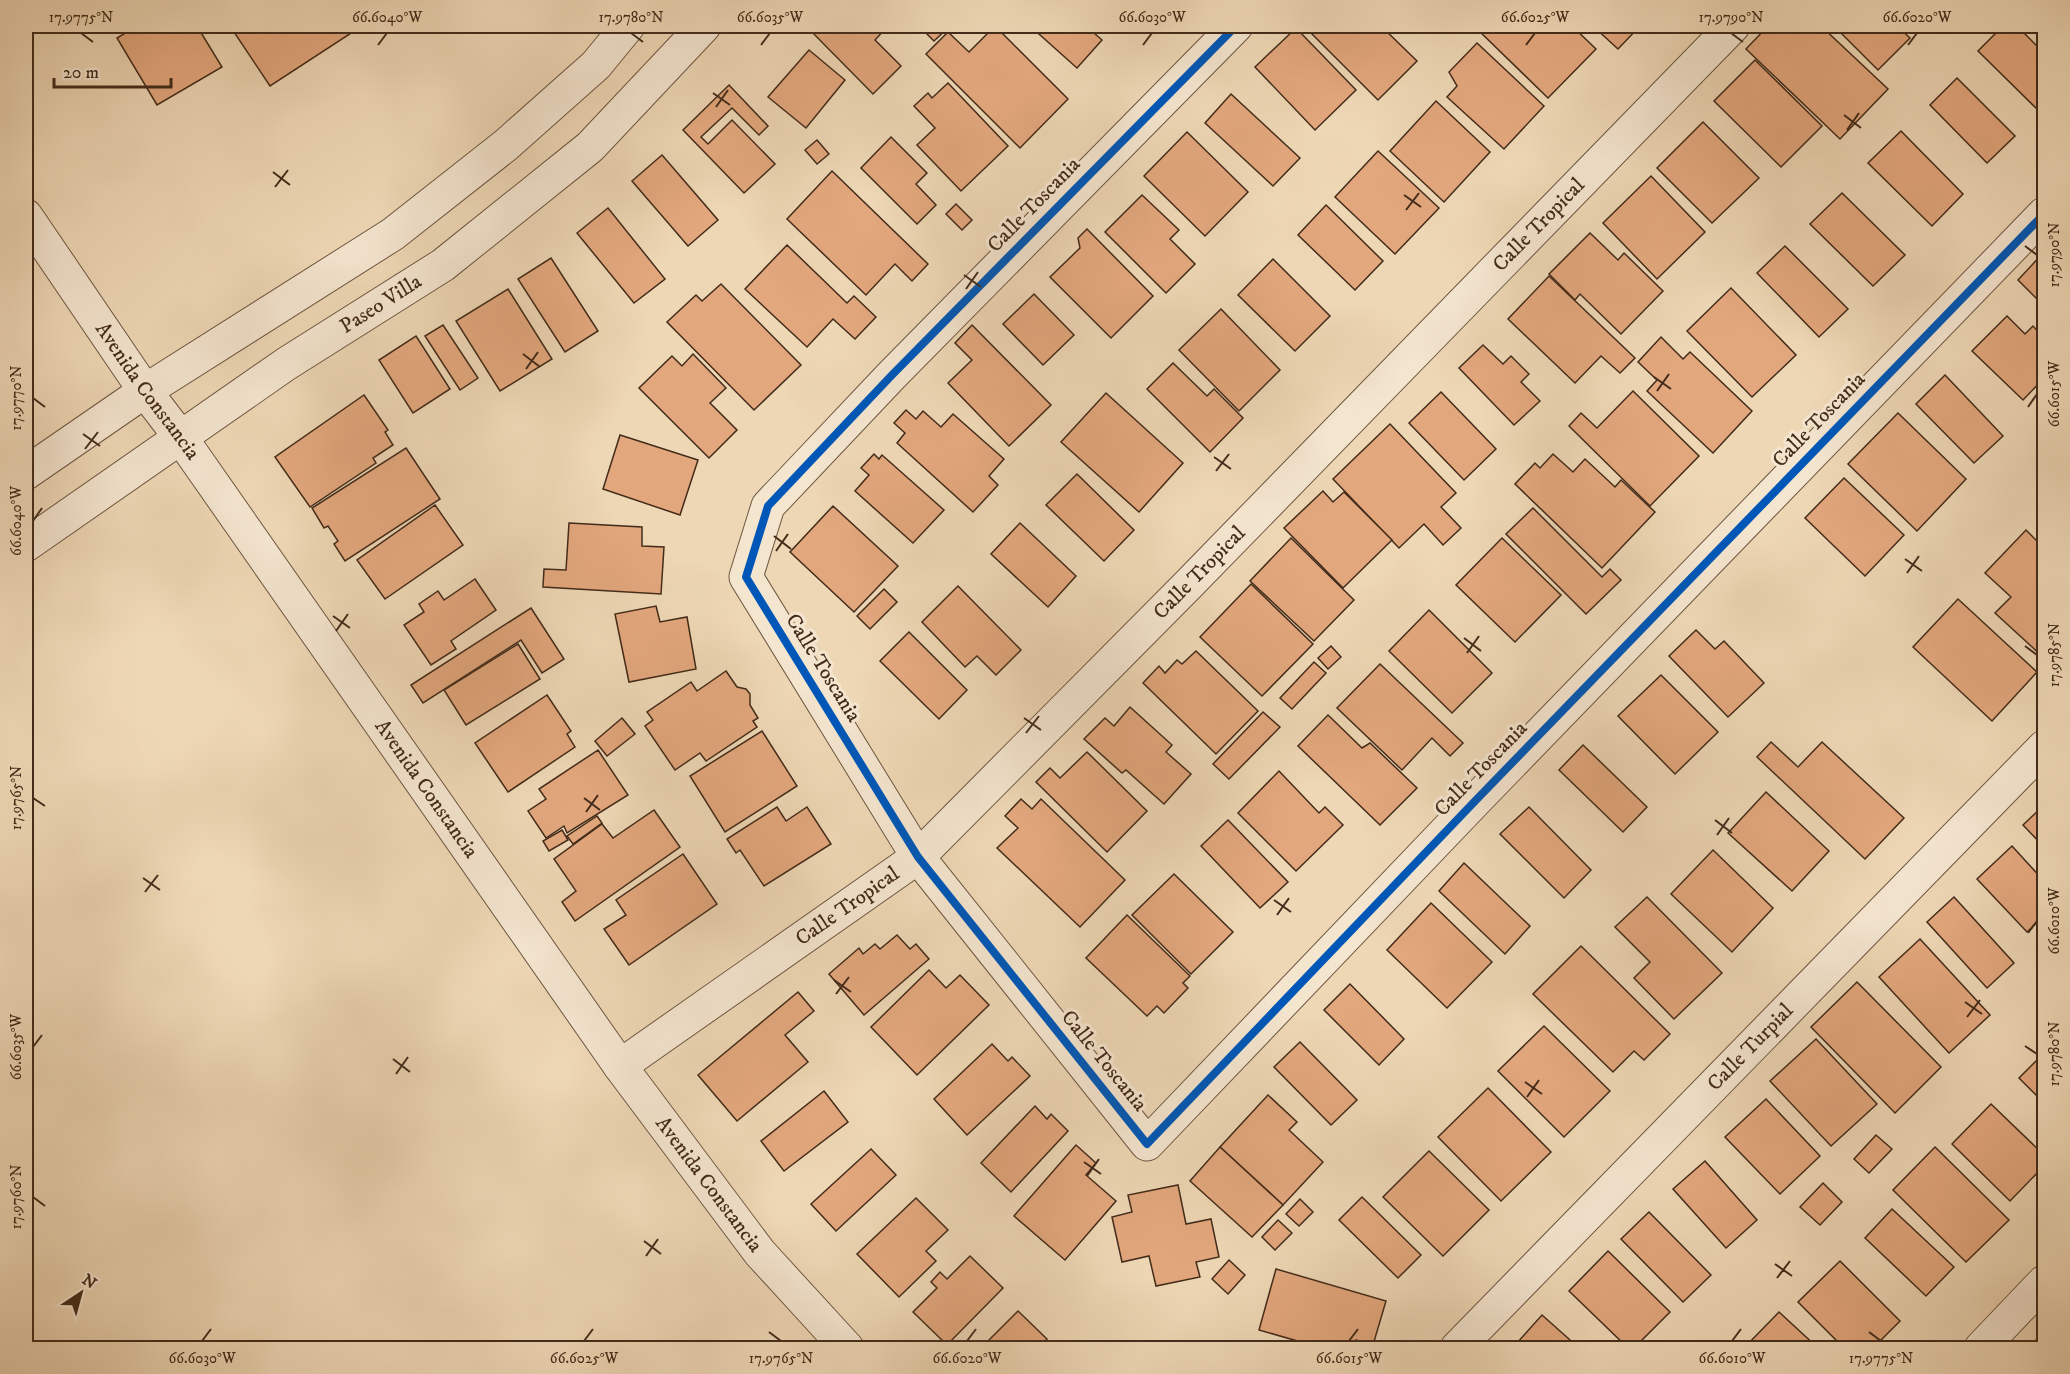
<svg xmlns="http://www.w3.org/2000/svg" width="2070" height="1374" viewBox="0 0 2070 1374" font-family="'IM FELL DW Pica',serif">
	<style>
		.building { fill: #e3a77d; stroke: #432b1a; stroke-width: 1.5 }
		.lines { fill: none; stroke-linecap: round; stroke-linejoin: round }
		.street-casing { stroke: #6e5641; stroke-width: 35 }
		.street { stroke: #f4e5cf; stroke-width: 33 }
		.cycleway-casing { stroke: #f4e5cf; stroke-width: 11 }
		.cycleway { stroke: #0057b8; stroke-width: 8 }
		.ticks { fill: none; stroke: #432b1a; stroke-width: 2 }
		.labels { text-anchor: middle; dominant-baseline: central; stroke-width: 6; stroke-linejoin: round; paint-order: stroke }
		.street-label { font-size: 21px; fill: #432b1a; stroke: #f4e5cf }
		.neatline { fill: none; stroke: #432b1a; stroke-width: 2 }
		.ticks-label { font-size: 15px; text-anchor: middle; fill: #432b1a }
	</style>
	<rect width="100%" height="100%" fill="#eed7b5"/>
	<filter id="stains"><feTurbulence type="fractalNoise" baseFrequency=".00333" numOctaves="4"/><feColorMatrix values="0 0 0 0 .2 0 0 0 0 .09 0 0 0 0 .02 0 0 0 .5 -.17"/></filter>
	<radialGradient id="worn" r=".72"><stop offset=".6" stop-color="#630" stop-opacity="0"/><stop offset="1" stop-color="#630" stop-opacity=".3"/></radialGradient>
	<!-- building -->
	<g class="building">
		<path d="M 137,26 L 197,26 L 222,67 L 157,105 L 117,38 Z"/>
		<path d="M 230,26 L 362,26 L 270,86 Z"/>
		<path d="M 809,26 L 884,26 L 886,28 L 875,40 L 901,66 L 873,94 L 807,27 Z"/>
		<path d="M 919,26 L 950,26 L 934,41 Z"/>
		<path d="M 995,26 L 1068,99 L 1020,148 L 926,54 L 948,32 L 969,52 Z"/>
		<path d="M 1030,26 L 1086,26 L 1102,40 L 1077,68 Z"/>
		<path d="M 1304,26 L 1381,26 L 1417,61 L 1378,100 Z"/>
		<path d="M 1474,26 L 1572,26 L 1596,49 L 1548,98 Z"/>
		<path d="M 1593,26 L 1640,26 L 1618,49 Z"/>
		<path d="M 1768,26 L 1821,26 L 1888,89 L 1840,139 L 1746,49 Z"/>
		<path d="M 1834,26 L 1897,26 L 1910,38 L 1878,70 Z"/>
		<path d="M 2003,26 L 2017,26 L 2044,53 L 2044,110 L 2041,113 L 1978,51 Z"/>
		<path d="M 1296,28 L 1356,90 L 1315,130 L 1255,67 Z"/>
		<path d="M 1477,43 L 1544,106 L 1504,149 L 1447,97 L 1457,86 L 1449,72 Z"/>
		<path d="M 809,50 L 845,80 L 806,128 L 768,97 Z"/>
		<path d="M 1755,60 L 1822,126 L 1781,167 L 1714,101 Z"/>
		<path d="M 1957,78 L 2015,136 L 1987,163 L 1930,105 Z"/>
		<path d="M 948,83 L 1008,146 L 961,191 L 917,145 L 935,128 L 914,106 L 928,93 L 932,98 Z"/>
		<path d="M 729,85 L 768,126 L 759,135 L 732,108 L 701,137 L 708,144 L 732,120 L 775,164 L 744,193 L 683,130 Z"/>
		<path d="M 1231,94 L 1300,158 L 1273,186 L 1205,123 Z"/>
		<path d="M 1436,101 L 1490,152 L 1444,202 L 1390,151 Z"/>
		<path d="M 1703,122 L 1759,178 L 1712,223 L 1657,168 Z"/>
		<path d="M 1901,131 L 1963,194 L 1932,226 L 1868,163 Z"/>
		<path d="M 1187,132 L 1248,192 L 1205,236 L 1144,176 Z"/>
		<path d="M 891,137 L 927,173 L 916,184 L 936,205 L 917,224 L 861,168 Z"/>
		<path d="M 817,140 L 829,154 L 817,164 L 805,150 Z"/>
		<path d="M 1378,151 L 1439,208 L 1395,254 L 1335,197 Z"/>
		<path d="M 662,155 L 718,220 L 688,246 L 632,181 Z"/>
		<path d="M 832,171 L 928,264 L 912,281 L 895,264 L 866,295 L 787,219 Z"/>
		<path d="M 1651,176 L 1705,232 L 1657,279 L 1603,223 Z"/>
		<path d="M 1842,193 L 1905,255 L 1873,286 L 1810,224 Z"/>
		<path d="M 1142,195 L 1179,230 L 1170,239 L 1195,264 L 1166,293 L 1105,232 Z"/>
		<path d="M 956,204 L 972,220 L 962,230 L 946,214 Z"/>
		<path d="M 1326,205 L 1383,261 L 1355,290 L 1298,235 Z"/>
		<path d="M 608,208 L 665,279 L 634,303 L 577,233 Z"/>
		<path d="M 1087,229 L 1153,296 L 1111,338 L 1050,277 L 1080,248 L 1078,238 Z"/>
		<path d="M 1590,233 L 1618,260 L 1624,253 L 1663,291 L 1621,334 L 1580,294 L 1575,300 L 1549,274 Z"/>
		<path d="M 787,245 L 847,303 L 854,296 L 876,317 L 855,339 L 833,319 L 807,347 L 745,289 Z"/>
		<path d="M 1785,246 L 1848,309 L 1819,337 L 1757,273 Z"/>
		<path d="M 2044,252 L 2044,306 L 2018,280 Z"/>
		<path d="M 551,258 L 598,331 L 565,352 L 518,279 Z"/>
		<path d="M 1273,259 L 1330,316 L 1295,351 L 1238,295 Z"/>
		<path d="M 1549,276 L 1635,358 L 1620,373 L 1601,356 L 1575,383 L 1508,319 Z"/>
		<path d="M 721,284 L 801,365 L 754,410 L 667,322 L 696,295 L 702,301 Z"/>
		<path d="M 1731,288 L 1796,355 L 1752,397 L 1687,331 Z"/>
		<path d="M 508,289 L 552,359 L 500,391 L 456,321 Z"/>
		<path d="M 1034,294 L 1074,335 L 1043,365 L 1003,324 Z"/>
		<path d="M 1221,309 L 1280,370 L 1239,411 L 1179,350 Z"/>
		<path d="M 2007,316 L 2025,334 L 2033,326 L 2044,338 L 2044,349 L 2040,354 L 2044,359 L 2044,378 L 2023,400 L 1972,351 Z"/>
		<path d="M 443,325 L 478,378 L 460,390 L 425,336 Z"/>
		<path d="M 972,325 L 1051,405 L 1009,446 L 948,383 L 972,360 L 955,343 Z"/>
		<path d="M 416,336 L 450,389 L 413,413 L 379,360 Z"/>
		<path d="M 1661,337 L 1683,359 L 1690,352 L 1752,411 L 1713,453 L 1647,391 L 1657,380 L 1638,362 Z"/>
		<path d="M 1483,345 L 1503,364 L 1511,356 L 1529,374 L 1521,382 L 1540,401 L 1514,425 L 1459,368 Z"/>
		<path d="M 693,354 L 726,388 L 710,403 L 737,430 L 709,458 L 639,388 L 672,356 L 682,366 Z"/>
		<path d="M 1173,363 L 1207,396 L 1214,389 L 1243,418 L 1210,452 L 1147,389 Z"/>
		<path d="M 1945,375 L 2003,436 L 1974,463 L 1916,404 Z"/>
		<path d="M 1633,391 L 1699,456 L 1650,506 L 1569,426 L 1581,413 L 1597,428 Z"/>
		<path d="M 1441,392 L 1496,449 L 1464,480 L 1409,423 Z"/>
		<path d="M 1106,393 L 1183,463 L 1139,512 L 1061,442 Z"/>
		<path d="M 364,395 L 388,430 L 385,432 L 393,445 L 373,458 L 376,463 L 310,507 L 275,457 Z"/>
		<path d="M 906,410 L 916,419 L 923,411 L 941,427 L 953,414 L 1004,459 L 989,476 L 998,485 L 973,512 L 897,443 L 905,433 L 894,423 Z"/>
		<path d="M 1898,413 L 1966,479 L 1917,531 L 1848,464 Z"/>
		<path d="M 1390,424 L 1456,493 L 1441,507 L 1461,528 L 1443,545 L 1424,524 L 1399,548 L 1333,479 Z"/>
		<path d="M 620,435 L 698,460 L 680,515 L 603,489 Z"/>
		<path d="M 406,448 L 440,499 L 345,561 L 334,544 L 338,541 L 328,526 L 324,528 L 312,508 Z"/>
		<path d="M 874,454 L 879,459 L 882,455 L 944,510 L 913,543 L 855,491 L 869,475 L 861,468 Z"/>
		<path d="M 1553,454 L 1573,472 L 1585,459 L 1615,487 L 1621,480 L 1655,512 L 1602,568 L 1515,484 L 1535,463 L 1540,468 Z"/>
		<path d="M 1077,474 L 1134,530 L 1104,561 L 1046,505 Z"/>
		<path d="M 1844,478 L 1904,535 L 1865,576 L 1805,518 Z"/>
		<path d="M 1323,491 L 1333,502 L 1344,492 L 1392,540 L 1343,588 L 1284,528 Z"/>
		<path d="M 435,505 L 463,545 L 385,599 L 357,560 Z"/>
		<path d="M 833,506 L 898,566 L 854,612 L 790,552 Z"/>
		<path d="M 1533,508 L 1602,577 L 1610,569 L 1621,580 L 1586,614 L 1506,534 Z"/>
		<path d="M 569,523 L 642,527 L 642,546 L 664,547 L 661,594 L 543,587 L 544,569 L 566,570 Z"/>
		<path d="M 1020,523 L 1076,576 L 1048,607 L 991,554 Z"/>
		<path d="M 2026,530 L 2044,548 L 2044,658 L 1995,613 L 2011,597 L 1985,573 Z"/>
		<path d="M 1291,538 L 1354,600 L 1314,641 L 1250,581 Z"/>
		<path d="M 1502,538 L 1561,595 L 1515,642 L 1456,585 Z"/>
		<path d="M 475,579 L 496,610 L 451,641 L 456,649 L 431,665 L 404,625 L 424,612 L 419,604 L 438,591 L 444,600 Z"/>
		<path d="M 1251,584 L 1313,644 L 1262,696 L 1200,637 Z"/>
		<path d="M 958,586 L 1021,650 L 996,675 L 977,656 L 965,667 L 922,622 Z"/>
		<path d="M 884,589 L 897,602 L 870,629 L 857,616 Z"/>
		<path d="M 1958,599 L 2037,672 L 1992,721 L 1913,647 Z"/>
		<path d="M 656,606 L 660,622 L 687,617 L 696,669 L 629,682 L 615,614 Z"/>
		<path d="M 531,608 L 564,659 L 542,673 L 521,640 L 423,703 L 411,685 Z"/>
		<path d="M 1429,610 L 1492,673 L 1452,713 L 1389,651 Z"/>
		<path d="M 1696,630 L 1715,649 L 1724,641 L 1764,683 L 1728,717 L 1669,656 Z"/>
		<path d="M 909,632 L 967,690 L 939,719 L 880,661 Z"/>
		<path d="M 518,644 L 540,679 L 466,725 L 444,690 Z"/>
		<path d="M 1331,646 L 1341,657 L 1328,669 L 1318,658 Z"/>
		<path d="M 1196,651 L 1258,711 L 1216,754 L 1143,683 L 1159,666 L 1165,673 L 1177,660 L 1182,664 Z"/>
		<path d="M 1314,662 L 1326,673 L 1292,709 L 1280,698 Z"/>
		<path d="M 1380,664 L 1463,743 L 1450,756 L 1432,738 L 1402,770 L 1337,708 Z"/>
		<path d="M 726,671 L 737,687 L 746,689 L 750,694 L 750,705 L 758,718 L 753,721 L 757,727 L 706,761 L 700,753 L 675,770 L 645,726 L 653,720 L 647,712 L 691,682 L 697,691 Z"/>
		<path d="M 1661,675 L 1718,732 L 1675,774 L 1618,716 Z"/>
		<path d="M 547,695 L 571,731 L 567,734 L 575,747 L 508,792 L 475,743 Z"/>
		<path d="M 1130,707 L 1172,745 L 1166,752 L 1191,774 L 1164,804 L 1126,770 L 1122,773 L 1084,739 L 1105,718 L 1114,726 Z"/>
		<path d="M 1263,712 L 1280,727 L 1229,779 L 1213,764 Z"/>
		<path d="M 1328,715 L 1362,748 L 1370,743 L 1417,788 L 1380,825 L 1298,746 Z"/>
		<path d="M 622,718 L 635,734 L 607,756 L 595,741 Z"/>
		<path d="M 762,731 L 797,786 L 725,832 L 690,776 Z"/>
		<path d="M 1771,742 L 1798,767 L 1822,742 L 1904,818 L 1865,859 L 1757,757 Z"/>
		<path d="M 1583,745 L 1647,807 L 1623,832 L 1559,770 Z"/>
		<path d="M 598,750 L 628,795 L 567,833 L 564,826 L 546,838 L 528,811 L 546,799 L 539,789 Z"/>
		<path d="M 1087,752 L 1147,811 L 1107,852 L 1036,782 L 1050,768 L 1060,778 Z"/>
		<path d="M 1279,771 L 1319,813 L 1325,807 L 1343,825 L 1296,871 L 1238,813 Z"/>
		<path d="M 1766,792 L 1829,851 L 1792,891 L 1728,833 Z"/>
		<path d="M 1021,799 L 1032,809 L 1041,799 L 1125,880 L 1080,927 L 997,848 L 1018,828 L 1005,816 Z"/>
		<path d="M 2044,805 L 2044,847 L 2023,825 Z"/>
		<path d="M 777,807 L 786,821 L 807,807 L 831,844 L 764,886 L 740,850 L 736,853 L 727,839 Z"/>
		<path d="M 1529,807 L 1591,870 L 1564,898 L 1500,834 Z"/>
		<path d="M 654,810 L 680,847 L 575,921 L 562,902 L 576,891 L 554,859 L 602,824 L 613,838 Z"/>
		<path d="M 597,816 L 602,823 L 573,844 L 567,836 Z"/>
		<path d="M 1228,820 L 1288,882 L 1260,908 L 1201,846 Z"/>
		<path d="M 562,830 L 568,840 L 549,851 L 543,841 Z"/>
		<path d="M 2012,846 L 2044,881 L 2044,916 L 2027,932 L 1977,879 Z"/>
		<path d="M 1713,850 L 1773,908 L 1732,952 L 1671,894 Z"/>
		<path d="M 683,854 L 717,904 L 629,965 L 604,929 L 626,915 L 616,900 Z"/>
		<path d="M 1464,863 L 1530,926 L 1505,954 L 1439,891 Z"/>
		<path d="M 1174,874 L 1233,932 L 1191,974 L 1132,915 Z"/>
		<path d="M 1647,897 L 1722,973 L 1674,1019 L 1634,978 L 1650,962 L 1615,927 Z"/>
		<path d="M 1954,897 L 2014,963 L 1987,988 L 1927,922 Z"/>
		<path d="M 1431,903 L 1492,962 L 1447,1008 L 1387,950 Z"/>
		<path d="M 1127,915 L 1190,976 L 1183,983 L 1188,988 L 1164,1013 L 1157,1006 L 1147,1016 L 1086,958 Z"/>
		<path d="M 897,935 L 910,949 L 916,944 L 929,959 L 864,1015 L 829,974 L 859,948 L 863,954 L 875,944 L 880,949 Z"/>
		<path d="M 1920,939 L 1990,1015 L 1949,1053 L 1879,977 Z"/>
		<path d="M 1581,946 L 1670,1034 L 1644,1060 L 1634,1051 L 1613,1072 L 1533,994 Z"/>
		<path d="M 929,970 L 946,988 L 960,975 L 989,1005 L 917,1075 L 871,1027 Z"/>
		<path d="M 1857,982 L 1941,1067 L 1895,1113 L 1811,1027 Z"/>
		<path d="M 1350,984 L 1404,1039 L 1379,1065 L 1324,1010 Z"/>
		<path d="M 798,992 L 814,1011 L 785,1035 L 808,1062 L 737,1121 L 698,1075 Z"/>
		<path d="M 1544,1026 L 1610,1091 L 1564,1137 L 1498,1071 Z"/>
		<path d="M 1816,1039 L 1877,1104 L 1831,1146 L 1770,1081 Z"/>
		<path d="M 1300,1042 L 1357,1100 L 1331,1125 L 1274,1067 Z"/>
		<path d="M 992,1044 L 1008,1061 L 1012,1057 L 1030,1076 L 967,1135 L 934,1099 Z"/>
		<path d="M 2043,1054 L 2044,1056 L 2044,1103 L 2019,1078 Z"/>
		<path d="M 1488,1088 L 1551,1152 L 1501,1201 L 1438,1137 Z"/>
		<path d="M 824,1091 L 848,1122 L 784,1171 L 761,1141 Z"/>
		<path d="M 1268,1095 L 1297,1122 L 1289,1130 L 1323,1162 L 1283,1205 L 1220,1147 Z"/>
		<path d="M 1766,1099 L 1820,1156 L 1780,1194 L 1725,1137 Z"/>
		<path d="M 1991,1104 L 2044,1155 L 2044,1166 L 2010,1201 L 1952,1144 Z"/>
		<path d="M 1035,1106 L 1047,1119 L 1051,1114 L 1068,1131 L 1011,1192 L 981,1163 Z"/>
		<path d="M 1876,1135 L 1892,1149 L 1869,1173 L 1854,1159 Z"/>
		<path d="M 1076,1145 L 1096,1163 L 1086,1175 L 1116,1201 L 1065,1260 L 1014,1216 Z"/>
		<path d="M 1220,1147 L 1283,1205 L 1252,1237 L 1190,1181 Z"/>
		<path d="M 1935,1147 L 2009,1220 L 1966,1262 L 1893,1190 Z"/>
		<path d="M 871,1149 L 896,1175 L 836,1231 L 811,1204 Z"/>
		<path d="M 1429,1151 L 1489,1210 L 1443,1256 L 1383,1197 Z"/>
		<path d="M 1705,1161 L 1757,1220 L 1726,1248 L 1673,1189 Z"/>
		<path d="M 1823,1183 L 1842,1202 L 1820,1225 L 1800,1207 Z"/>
		<path d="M 1178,1185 L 1186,1224 L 1211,1219 L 1219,1257 L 1196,1262 L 1200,1277 L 1156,1286 L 1149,1256 L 1122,1262 L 1112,1217 L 1132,1212 L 1128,1195 Z"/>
		<path d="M 1362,1197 L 1421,1255 L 1398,1278 L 1339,1220 Z"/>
		<path d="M 916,1198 L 948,1230 L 926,1251 L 936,1261 L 899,1297 L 857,1254 Z"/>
		<path d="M 1300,1199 L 1313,1212 L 1299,1226 L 1286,1214 Z"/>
		<path d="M 1892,1209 L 1954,1267 L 1926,1296 L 1865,1238 Z"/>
		<path d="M 1649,1212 L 1711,1275 L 1683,1302 L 1621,1239 Z"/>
		<path d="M 1278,1220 L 1292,1233 L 1275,1250 L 1262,1237 Z"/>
		<path d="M 1608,1251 L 1670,1312 L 1634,1348 L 1628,1348 L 1569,1291 Z"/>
		<path d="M 970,1256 L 1003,1288 L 947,1345 L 913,1312 L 937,1288 L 931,1282 L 940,1272 L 947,1279 Z"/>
		<path d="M 1229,1260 L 1245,1275 L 1228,1294 L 1212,1279 Z"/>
		<path d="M 1840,1261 L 1900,1321 L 1873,1348 L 1844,1348 L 1798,1302 Z"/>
		<path d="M 1276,1269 L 1386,1301 L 1373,1345 L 1356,1340 L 1354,1348 L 1322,1348 L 1259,1330 Z"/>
		<path d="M 1018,1311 L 1047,1339 L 1038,1348 L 981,1348 Z"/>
		<path d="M 1779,1312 L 1818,1348 L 1744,1348 Z"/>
		<path d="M 1542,1315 L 1579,1348 L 1522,1348 L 1516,1344 Z"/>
		<path d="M 2044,1332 L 2044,1348 L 2028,1348 Z"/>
	</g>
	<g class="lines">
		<!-- street casing -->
		<g class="street-casing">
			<g id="street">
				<path d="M 1236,26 L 892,375 L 768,506 L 746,577 L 918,857 L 1147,1144 L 1477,799 L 2044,214"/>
				<path id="s1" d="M 26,216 L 145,391 L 181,438 L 620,1066 L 760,1253 L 847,1348"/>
				<path d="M 26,473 L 145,391 L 393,234 L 506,145 L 596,65 L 628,26"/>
				<path id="s2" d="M 26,545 L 286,364 L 443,265 L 590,147 L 704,26"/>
				<path id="s3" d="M 620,1066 L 918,857 L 1185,588 L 1733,26"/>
				<path id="s4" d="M 1457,1348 L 2044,747"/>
				<path d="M 1981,1348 L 2044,1282"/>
			</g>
		</g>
		<!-- street -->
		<use href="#street" class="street"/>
		<!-- cycleway casing -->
		<g class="cycleway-casing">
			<path id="cycleway" d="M 1236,26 L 892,375 L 768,506 L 746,577 L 918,857 L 1147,1144 L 1477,799 L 2044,214"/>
		</g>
		<!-- cycleway -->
		<use href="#cycleway" class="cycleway"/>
	</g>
	<!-- ticks -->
	<path class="ticks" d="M 81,33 L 93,42M 631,33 L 643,42M 1731,33 L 1743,42M 378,45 L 387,33M 761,45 L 770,33M 1143,45 L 1152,33M 1526,45 L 1535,33M 1908,45 L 1917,33M 713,93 L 730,105M 716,107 L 728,90M 1844,115 L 1861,128M 1847,130 L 1859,113M 273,172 L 290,185M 275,187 L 288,170M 1404,195 L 1421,207M 1406,210 L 1419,193M 2025,246 L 2037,255M 964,275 L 981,287M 966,289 L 978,272M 523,354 L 540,367M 526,369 L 538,352M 1654,377 L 1671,389M 1657,391 L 1669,374M 33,398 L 45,407M 2028,407 L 2037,394M 83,434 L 100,446M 85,449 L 98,432M 1214,457 L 1231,469M 1216,471 L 1229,454M 33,521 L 42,508M 774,536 L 791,549M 776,551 L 788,534M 1905,559 L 1922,571M 1907,573 L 1919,556M 333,616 L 350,628M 336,631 L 348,614M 1464,638 L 1481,651M 2025,646 L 2037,655M 1467,653 L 1479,636M 1024,718 L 1041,730M 1026,733 L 1039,716M 33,798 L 45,806M 584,798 L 600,810M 586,812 L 598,795M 1715,820 L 1732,833M 1717,835 L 1729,818M 143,878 L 160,890M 145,892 L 158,875M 1274,900 L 1291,912M 1277,915 L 1289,898M 2028,933 L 2037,921M 834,980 L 851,992M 836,994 L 849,977M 1965,1002 L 1982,1014M 1967,1017 L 1980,1000M 2025,1046 L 2037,1054M 33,1047 L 42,1035M 393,1059 L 410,1072M 396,1074 L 408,1057M 1525,1082 L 1542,1094M 1527,1097 L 1539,1080M 1084,1162 L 1101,1174M 1087,1176 L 1099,1159M 33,1197 L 45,1206M 644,1241 L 661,1254M 646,1256 L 658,1239M 1775,1264 L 1792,1276M 1777,1278 L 1790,1261M 769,1332 L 781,1341M 1869,1332 L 1881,1341M 202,1341 L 211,1329M 584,1341 L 593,1329M 967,1341 L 976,1329M 1349,1341 L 1358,1329M 1732,1341 L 1741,1329"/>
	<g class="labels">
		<!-- street labels -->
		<g class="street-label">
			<text transform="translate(1034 205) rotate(-46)">Calle Toscania</text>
			<text stroke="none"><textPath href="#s3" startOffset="1250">Calle Tropical</textPath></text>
			<text stroke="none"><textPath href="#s2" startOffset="429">Paseo Villa</textPath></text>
			<text stroke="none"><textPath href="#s1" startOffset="213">Avenida Constancia</textPath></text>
			<text transform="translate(1819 420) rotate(-46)">Calle Toscania</text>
			<text stroke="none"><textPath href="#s3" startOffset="764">Calle Tropical</textPath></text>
			<text transform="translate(823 668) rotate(58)">Calle Toscania</text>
			<text transform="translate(1481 769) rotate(-46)">Calle Toscania</text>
			<text stroke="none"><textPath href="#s1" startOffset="699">Avenida Constancia</textPath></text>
			<text stroke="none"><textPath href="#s3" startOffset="278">Calle Tropical</textPath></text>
			<text stroke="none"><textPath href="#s4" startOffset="420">Calle Turpial</textPath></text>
			<text transform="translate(1104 1061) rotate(51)">Calle Toscania</text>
			<text stroke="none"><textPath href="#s1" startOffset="1185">Avenida Constancia</textPath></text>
		</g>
	</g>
	<!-- margin -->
	<rect width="2070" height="1374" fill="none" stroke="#eed7b5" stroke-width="66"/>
	<!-- north arrow -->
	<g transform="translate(81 1293) rotate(36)" stroke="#f4e5cf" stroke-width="4.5" paint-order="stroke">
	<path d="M0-4.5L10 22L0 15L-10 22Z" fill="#432b1a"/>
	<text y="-9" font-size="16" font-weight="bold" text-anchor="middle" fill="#432b1a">N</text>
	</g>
	<!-- scale -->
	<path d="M54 78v9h117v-9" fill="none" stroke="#432b1a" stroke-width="3"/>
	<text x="63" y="78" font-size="18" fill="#432b1a" stroke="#f4e5cf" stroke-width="4.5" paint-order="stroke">20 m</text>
	<rect x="33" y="33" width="2004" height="1308" class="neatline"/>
	<g class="ticks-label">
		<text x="81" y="22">17.9775°N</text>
		<text x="387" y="22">66.6040°W</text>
		<text x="631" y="22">17.9780°N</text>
		<text x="770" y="22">66.6035°W</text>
		<text x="1152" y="22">66.6030°W</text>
		<text x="1535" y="22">66.6025°W</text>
		<text x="1731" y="22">17.9790°N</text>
		<text x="1917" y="22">66.6020°W</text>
		<text transform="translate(2054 255) rotate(-90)" y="5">17.9790°N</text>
		<text transform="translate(2054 394) rotate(-90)" y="5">66.6015°W</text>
		<text transform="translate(16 398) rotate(-90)" y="5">17.9770°N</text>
		<text transform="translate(16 521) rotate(-90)" y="5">66.6040°W</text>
		<text transform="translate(2054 655) rotate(-90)" y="5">17.9785°N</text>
		<text transform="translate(16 798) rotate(-90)" y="5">17.9765°N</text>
		<text transform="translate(2054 921) rotate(-90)" y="5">66.6010°W</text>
		<text transform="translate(16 1047) rotate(-90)" y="5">66.6035°W</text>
		<text transform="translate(2054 1054) rotate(-90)" y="5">17.9780°N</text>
		<text transform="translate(16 1197) rotate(-90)" y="5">17.9760°N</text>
		<text x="202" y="1363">66.6030°W</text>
		<text x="584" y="1363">66.6025°W</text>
		<text x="781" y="1363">17.9765°N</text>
		<text x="967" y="1363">66.6020°W</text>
		<text x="1349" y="1363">66.6015°W</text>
		<text x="1732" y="1363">66.6010°W</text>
		<text x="1881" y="1363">17.9775°N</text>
	</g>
	<rect width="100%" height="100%" filter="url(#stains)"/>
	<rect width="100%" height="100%" fill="url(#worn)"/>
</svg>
